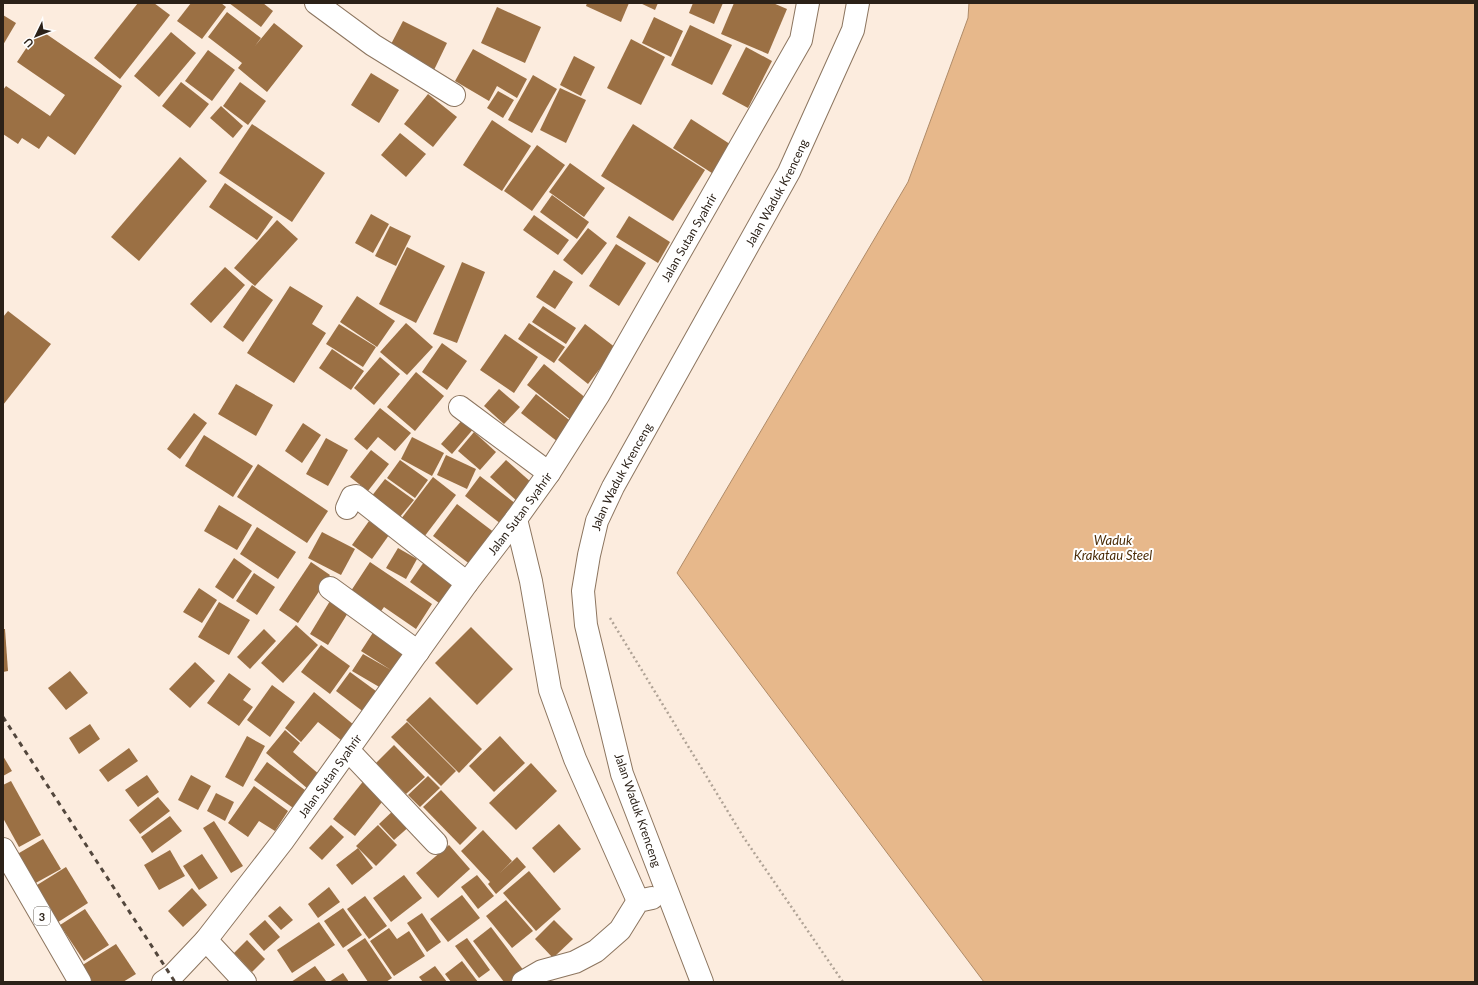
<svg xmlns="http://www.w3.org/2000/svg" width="1478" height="985" viewBox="0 0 1478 985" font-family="Lato,sans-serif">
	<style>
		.water { fill: #e7b88b; stroke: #af8b68 }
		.building { fill: #9b7044 }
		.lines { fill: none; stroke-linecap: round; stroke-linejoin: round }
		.minor-casing { stroke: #8c755f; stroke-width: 24 }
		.highway-casing { stroke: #8c755f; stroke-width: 24 }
		.path { stroke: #b0a396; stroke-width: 2.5; stroke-dasharray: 2 3; stroke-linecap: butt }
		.minor { stroke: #fff; stroke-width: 22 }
		.highway { stroke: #fff; stroke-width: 22 }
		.rail { stroke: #53473d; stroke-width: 3; stroke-dasharray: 5 5; stroke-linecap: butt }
		.labels { text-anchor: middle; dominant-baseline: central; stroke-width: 4; stroke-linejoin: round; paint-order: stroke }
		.shield { fill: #fff; stroke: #6b645d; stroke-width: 1 }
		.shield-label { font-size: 11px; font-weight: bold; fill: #2b2118 }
		.street-label { font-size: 12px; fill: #2b2118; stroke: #fff }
		.water-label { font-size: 13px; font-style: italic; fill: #4c2d08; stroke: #fff }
	</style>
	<rect width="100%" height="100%" fill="#fcecde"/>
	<!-- water -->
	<path class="water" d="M 969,3 L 1475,3 L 1475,982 L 984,982 L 677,573 L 908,182 L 968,18 Z"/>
	<!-- building -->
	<g class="building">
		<path d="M 138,3 L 154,3 L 170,15 L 120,79 L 94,58 Z"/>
		<path d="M 191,3 L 221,3 L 226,7 L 202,39 L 177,21 Z"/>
		<path d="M 229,3 L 263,3 L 273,11 L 261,27 Z"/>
		<path d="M 587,3 L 629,3 L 621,22 L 586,6 Z"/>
		<path d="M 640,3 L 658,3 L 655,10 Z"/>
		<path d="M 693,3 L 723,3 L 714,24 L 689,13 Z"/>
		<path d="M 734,3 L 773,3 L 787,9 L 768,54 L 721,34 Z"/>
		<path d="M 497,7 L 541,27 L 525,63 L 481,43 Z"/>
		<path d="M 227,12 L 261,38 L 255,46 L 274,23 L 303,46 L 267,92 L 238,68 L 242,63 L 208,37 Z"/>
		<path d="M 3,15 L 16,23 L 3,45 Z"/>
		<path d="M 654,17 L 683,31 L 671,57 L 642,43 Z"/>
		<path d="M 403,21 L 447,43 L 434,70 L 389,48 Z"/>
		<path d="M 690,25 L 732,45 L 712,85 L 671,65 Z"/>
		<path d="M 39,29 L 122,86 L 75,155 L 48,136 L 39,149 L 22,138 L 18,144 L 3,134 L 3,90 L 6,86 L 50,116 L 65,95 L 17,62 Z"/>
		<path d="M 171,32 L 196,53 L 159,97 L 134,76 Z"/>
		<path d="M 631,39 L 665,57 L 641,105 L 607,88 Z"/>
		<path d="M 746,47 L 772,61 L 748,108 L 722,94 Z"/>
		<path d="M 473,49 L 527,79 L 517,98 L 497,86 L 489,101 L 455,81 Z"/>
		<path d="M 208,50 L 235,70 L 212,101 L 185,81 Z"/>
		<path d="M 574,56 L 595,67 L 581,96 L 560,85 Z"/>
		<path d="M 371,73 L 399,90 L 379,123 L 351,105 Z"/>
		<path d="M 533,75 L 557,89 L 532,133 L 508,120 Z"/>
		<path d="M 181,82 L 209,104 L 190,128 L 162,106 Z"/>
		<path d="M 240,82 L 266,101 L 248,125 L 223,106 Z"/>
		<path d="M 560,88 L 586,100 L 566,143 L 540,130 Z"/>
		<path d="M 498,91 L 514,100 L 503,118 L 487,108 Z"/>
		<path d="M 428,94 L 457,117 L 433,147 L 404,124 Z"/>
		<path d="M 221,106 L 243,126 L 233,138 L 210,118 Z"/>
		<path d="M 691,119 L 733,146 L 715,175 L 673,148 Z"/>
		<path d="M 492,120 L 531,146 L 502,191 L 463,165 Z"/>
		<path d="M 252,124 L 325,173 L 292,222 L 219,173 Z"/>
		<path d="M 633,124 L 705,170 L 673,221 L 601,176 Z"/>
		<path d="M 400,133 L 426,154 L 406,177 L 381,155 Z"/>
		<path d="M 537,145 L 565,165 L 532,211 L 504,191 Z"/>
		<path d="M 180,157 L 207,181 L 139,261 L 111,237 Z"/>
		<path d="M 570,163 L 605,188 L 584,217 L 549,192 Z"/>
		<path d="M 225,183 L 273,217 L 257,240 L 209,207 Z"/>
		<path d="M 552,195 L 589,222 L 577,239 L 540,212 Z"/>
		<path d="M 371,214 L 389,224 L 373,253 L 355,243 Z"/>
		<path d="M 534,215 L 569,240 L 558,255 L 523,230 Z"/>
		<path d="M 629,216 L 670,242 L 658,263 L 616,237 Z"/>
		<path d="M 277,220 L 298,239 L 255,286 L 234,268 Z"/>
		<path d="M 390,226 L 411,236 L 396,266 L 375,256 Z"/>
		<path d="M 588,228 L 607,243 L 582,275 L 563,260 Z"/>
		<path d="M 616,244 L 646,263 L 619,306 L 589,286 Z"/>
		<path d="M 407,247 L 445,266 L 416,323 L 379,304 Z"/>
		<path d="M 462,262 L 485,272 L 457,343 L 433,334 Z"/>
		<path d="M 225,267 L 245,285 L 211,323 L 190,304 Z"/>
		<path d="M 554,270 L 573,282 L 555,309 L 536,297 Z"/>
		<path d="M 252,285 L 273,300 L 243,342 L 223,327 Z"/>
		<path d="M 290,286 L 323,306 L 312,324 L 326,333 L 294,383 L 247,353 Z"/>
		<path d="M 357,296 L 395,321 L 377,347 L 340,322 Z"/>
		<path d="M 543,306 L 576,328 L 566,344 L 532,322 Z"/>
		<path d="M 8,311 L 51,344 L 3,405 L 3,317 Z"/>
		<path d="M 406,323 L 433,347 L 407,375 L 380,352 Z"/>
		<path d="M 529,323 L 565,347 L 554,363 L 518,339 Z"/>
		<path d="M 339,324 L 376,347 L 363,367 L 326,344 Z"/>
		<path d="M 585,324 L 616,348 L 588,384 L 558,360 Z"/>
		<path d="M 505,334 L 538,357 L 514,393 L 480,370 Z"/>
		<path d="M 442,343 L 467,361 L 447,390 L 422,372 Z"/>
		<path d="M 332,349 L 364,371 L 351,390 L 319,368 Z"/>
		<path d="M 380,357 L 400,374 L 374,405 L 354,388 Z"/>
		<path d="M 544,364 L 592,403 L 576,424 L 527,385 Z"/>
		<path d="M 416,372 L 444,396 L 415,431 L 387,407 Z"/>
		<path d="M 236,384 L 273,405 L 256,436 L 218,414 Z"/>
		<path d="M 499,389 L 520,407 L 504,424 L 484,406 Z"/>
		<path d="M 536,394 L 573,423 L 558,442 L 521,413 Z"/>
		<path d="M 380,408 L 411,433 L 395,451 L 378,437 L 367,450 L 354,439 Z"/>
		<path d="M 194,413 L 207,423 L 180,459 L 167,449 Z"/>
		<path d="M 464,418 L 475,427 L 452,454 L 441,444 Z"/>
		<path d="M 303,423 L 321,435 L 302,463 L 285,451 Z"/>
		<path d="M 474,432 L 496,452 L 480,470 L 458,451 Z"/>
		<path d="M 204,435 L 253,466 L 233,497 L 185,466 Z"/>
		<path d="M 412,437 L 444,453 L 432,476 L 401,459 Z"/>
		<path d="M 326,438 L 348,450 L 328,486 L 306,474 Z"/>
		<path d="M 371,450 L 389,464 L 368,491 L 350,477 Z"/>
		<path d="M 446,455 L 476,469 L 467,489 L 437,475 Z"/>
		<path d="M 400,460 L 428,480 L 415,498 L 387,478 Z"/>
		<path d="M 506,460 L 532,483 L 517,501 L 490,477 Z"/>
		<path d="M 258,464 L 328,511 L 307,543 L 237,497 Z"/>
		<path d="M 480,476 L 516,504 L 501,524 L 465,496 Z"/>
		<path d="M 433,477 L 456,495 L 424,537 L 401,519 Z"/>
		<path d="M 385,479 L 414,500 L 399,518 L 371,497 Z"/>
		<path d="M 457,504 L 495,533 L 471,565 L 433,536 Z"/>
		<path d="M 219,505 L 252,525 L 237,550 L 204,531 Z"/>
		<path d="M 369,521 L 389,535 L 372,559 L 352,545 Z"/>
		<path d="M 257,527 L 296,552 L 278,579 L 240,554 Z"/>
		<path d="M 322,532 L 355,549 L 341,575 L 308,558 Z"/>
		<path d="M 398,548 L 417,559 L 406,579 L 386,568 Z"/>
		<path d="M 234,558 L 252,571 L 233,599 L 215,587 Z"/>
		<path d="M 311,562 L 330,575 L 298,623 L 279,610 Z"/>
		<path d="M 370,562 L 432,604 L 416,629 L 384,607 L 377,617 L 347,597 Z"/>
		<path d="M 424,562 L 453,584 L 439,603 L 410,582 Z"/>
		<path d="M 254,573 L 275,587 L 257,615 L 236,601 Z"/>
		<path d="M 199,588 L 217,600 L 202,623 L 183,612 Z"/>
		<path d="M 333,596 L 351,608 L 328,645 L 310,634 Z"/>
		<path d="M 219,602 L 250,620 L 229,655 L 198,637 Z"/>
		<path d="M 296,625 L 318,645 L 283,683 L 261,663 Z"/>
		<path d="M 471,627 L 513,669 L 477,705 L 435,663 Z"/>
		<path d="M 376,628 L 411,651 L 381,688 L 352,671 L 363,654 L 391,670 L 361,651 Z"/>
		<path d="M 3,629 L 5,629 L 8,671 L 3,672 Z"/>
		<path d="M 264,629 L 276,641 L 250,669 L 237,657 Z"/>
		<path d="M 321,645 L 350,666 L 330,694 L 301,672 Z"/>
		<path d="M 195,662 L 215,681 L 190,708 L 169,689 Z"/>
		<path d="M 70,671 L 88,693 L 66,710 L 48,688 Z"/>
		<path d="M 350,672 L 380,694 L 365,713 L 336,691 Z"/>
		<path d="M 229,673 L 251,689 L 243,700 L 253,707 L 239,726 L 207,703 Z"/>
		<path d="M 272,685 L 295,702 L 270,737 L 247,720 Z"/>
		<path d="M 314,692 L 354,725 L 341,740 L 318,722 L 301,742 L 285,728 Z"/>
		<path d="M 430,697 L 482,749 L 459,773 L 406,720 Z"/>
		<path d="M 407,722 L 456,771 L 441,786 L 391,737 Z"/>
		<path d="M 90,724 L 100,739 L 79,754 L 69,738 Z"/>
		<path d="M 285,730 L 300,743 L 293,752 L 320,775 L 308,789 L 266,753 Z"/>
		<path d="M 247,736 L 265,746 L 243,787 L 225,777 Z"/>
		<path d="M 500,736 L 525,763 L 494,792 L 469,766 Z"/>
		<path d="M 394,745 L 425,777 L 406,794 L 376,763 Z"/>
		<path d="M 129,748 L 138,761 L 108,782 L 99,770 Z"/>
		<path d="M 3,756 L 12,771 L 3,776 Z"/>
		<path d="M 267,762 L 309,793 L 296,810 L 254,780 Z"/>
		<path d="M 531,763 L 557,791 L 516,830 L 489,803 Z"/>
		<path d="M 147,775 L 159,792 L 138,807 L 125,790 Z"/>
		<path d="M 191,775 L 211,786 L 198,810 L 178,800 Z"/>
		<path d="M 428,776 L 440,788 L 420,807 L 408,795 Z"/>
		<path d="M 365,779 L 386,797 L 355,836 L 333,819 Z"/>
		<path d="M 11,781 L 41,835 L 19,847 L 3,818 L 3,785 Z"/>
		<path d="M 254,786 L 288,811 L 275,831 L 259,821 L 248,837 L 228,823 Z"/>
		<path d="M 441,790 L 477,828 L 460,845 L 423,807 Z"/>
		<path d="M 216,793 L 234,802 L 225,821 L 207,811 Z"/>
		<path d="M 158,797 L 170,811 L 140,834 L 129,820 Z"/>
		<path d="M 396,808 L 411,825 L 394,840 L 379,824 Z"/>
		<path d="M 170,816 L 182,831 L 152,853 L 141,837 Z"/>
		<path d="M 214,821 L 243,866 L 231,873 L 203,828 Z"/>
		<path d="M 559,824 L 581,849 L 554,873 L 532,848 Z"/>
		<path d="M 331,825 L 344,837 L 322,860 L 309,848 Z"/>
		<path d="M 378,825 L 397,845 L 376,866 L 356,846 Z"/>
		<path d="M 483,830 L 512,861 L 499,874 L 517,857 L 526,867 L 496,894 L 488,884 L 490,882 L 461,851 Z"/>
		<path d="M 43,839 L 61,869 L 32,885 L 14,856 Z"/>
		<path d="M 449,845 L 470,869 L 438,898 L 416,873 Z"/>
		<path d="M 358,848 L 373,868 L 352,885 L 336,865 Z"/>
		<path d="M 170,850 L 185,876 L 159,890 L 144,865 Z"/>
		<path d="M 202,854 L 218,878 L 199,890 L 183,866 Z"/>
		<path d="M 66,867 L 88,903 L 52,926 L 29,890 Z"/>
		<path d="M 529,871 L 561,909 L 536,931 L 503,893 Z"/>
		<path d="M 404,875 L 422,898 L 391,922 L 373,898 Z"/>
		<path d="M 477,875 L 494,896 L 478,909 L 461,887 Z"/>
		<path d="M 329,887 L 340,902 L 318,918 L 308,904 Z"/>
		<path d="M 192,888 L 207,905 L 183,927 L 168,911 Z"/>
		<path d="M 462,895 L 480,918 L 448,942 L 430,919 Z"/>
		<path d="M 365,896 L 387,926 L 369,939 L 347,909 Z"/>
		<path d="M 506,900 L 533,931 L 512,948 L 486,916 Z"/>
		<path d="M 280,906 L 293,920 L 281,930 L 268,916 Z"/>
		<path d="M 343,908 L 362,935 L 343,948 L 324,921 Z"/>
		<path d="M 85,909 L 109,945 L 84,961 L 60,925 Z"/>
		<path d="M 422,913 L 441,942 L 427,952 L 407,923 Z"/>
		<path d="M 265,920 L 280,937 L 264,951 L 249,934 Z"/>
		<path d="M 554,920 L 573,939 L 553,958 L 535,939 Z"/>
		<path d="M 319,922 L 335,945 L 292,973 L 277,950 Z"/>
		<path d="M 491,927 L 527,975 L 518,982 L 504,982 L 473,941 Z"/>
		<path d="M 389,928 L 397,939 L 409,931 L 425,956 L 394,976 L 370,941 Z"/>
		<path d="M 365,938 L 392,978 L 386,982 L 368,982 L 347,950 Z"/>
		<path d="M 467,938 L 490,970 L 479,978 L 455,946 Z"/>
		<path d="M 247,940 L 265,959 L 252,972 L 234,953 Z"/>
		<path d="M 116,944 L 136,974 L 123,982 L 91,982 L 81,966 Z"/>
		<path d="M 462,961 L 478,982 L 451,982 L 445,974 Z"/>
		<path d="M 315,966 L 326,981 L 324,982 L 291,982 Z"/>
		<path d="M 435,966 L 447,982 L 423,982 L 419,977 Z"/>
		<path d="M 343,973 L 349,982 L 329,982 Z"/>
	</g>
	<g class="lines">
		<!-- minor casing -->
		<g class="minor-casing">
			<g id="minor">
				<path d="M 316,3 L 373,45 L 454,95"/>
				<path d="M 460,407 L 549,473"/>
				<path d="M 347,508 L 352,497 L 356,496 L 467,583"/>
				<path d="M 516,519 L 531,581 L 550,690 L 575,759 L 638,901"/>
				<path d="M 330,588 L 418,652"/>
				<path d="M 348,750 L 436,843"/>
				<path d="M 206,940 L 245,982"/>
				<path id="s1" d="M 163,982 L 172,976 L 206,940 L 282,842 L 467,583 L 516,519 L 549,473 L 599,394 L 801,40 L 808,3"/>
				<path d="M 523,982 L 542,971 L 575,962 L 596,951 L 620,930 L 638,901 L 652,898"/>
				<path id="s2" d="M 702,982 L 622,774 L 586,625 L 583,591 L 589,555 L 597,521 L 613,487 L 789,172 L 853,30 L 858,3"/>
			</g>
		</g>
		<!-- highway casing -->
		<g class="highway-casing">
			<path id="highway" d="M 3,849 L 80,982"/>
		</g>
		<!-- path -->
		<path class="path" d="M 610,618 L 744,838 L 843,982"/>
		<!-- minor -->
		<use href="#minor" class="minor"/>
		<!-- highway -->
		<use href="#highway" class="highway"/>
		<!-- rail -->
		<path class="rail" d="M 3,717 L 175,982"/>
	</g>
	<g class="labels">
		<!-- shield labels -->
		<rect class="shield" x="34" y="907" width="16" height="18" rx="3"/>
		<g class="shield-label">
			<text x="42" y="916">3</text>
		</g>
		<!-- street labels -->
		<g class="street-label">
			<text stroke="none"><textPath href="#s2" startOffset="856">Jalan Waduk Krenceng</textPath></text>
			<text stroke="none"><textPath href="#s1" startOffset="914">Jalan Sutan Syahrir</textPath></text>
			<text stroke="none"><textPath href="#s2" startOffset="532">Jalan Waduk Krenceng</textPath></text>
			<text stroke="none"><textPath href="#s1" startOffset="590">Jalan Sutan Syahrir</textPath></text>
			<text stroke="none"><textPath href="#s1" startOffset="266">Jalan Sutan Syahrir</textPath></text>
			<text transform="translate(638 810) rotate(71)">Jalan Waduk Krenceng</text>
		</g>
		<!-- water labels -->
		<g class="water-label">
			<text x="1113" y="540">Waduk<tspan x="1113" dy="15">Krakatau Steel</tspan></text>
		</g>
	</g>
	<!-- border -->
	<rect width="1478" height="985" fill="none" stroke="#2b2118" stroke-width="8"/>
	<!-- north arrow -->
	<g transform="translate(36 36) rotate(227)" stroke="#ffffff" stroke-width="3" paint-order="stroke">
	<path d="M0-3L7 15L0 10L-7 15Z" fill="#2b2118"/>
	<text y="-6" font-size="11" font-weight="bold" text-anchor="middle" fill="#2b2118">U</text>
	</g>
</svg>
